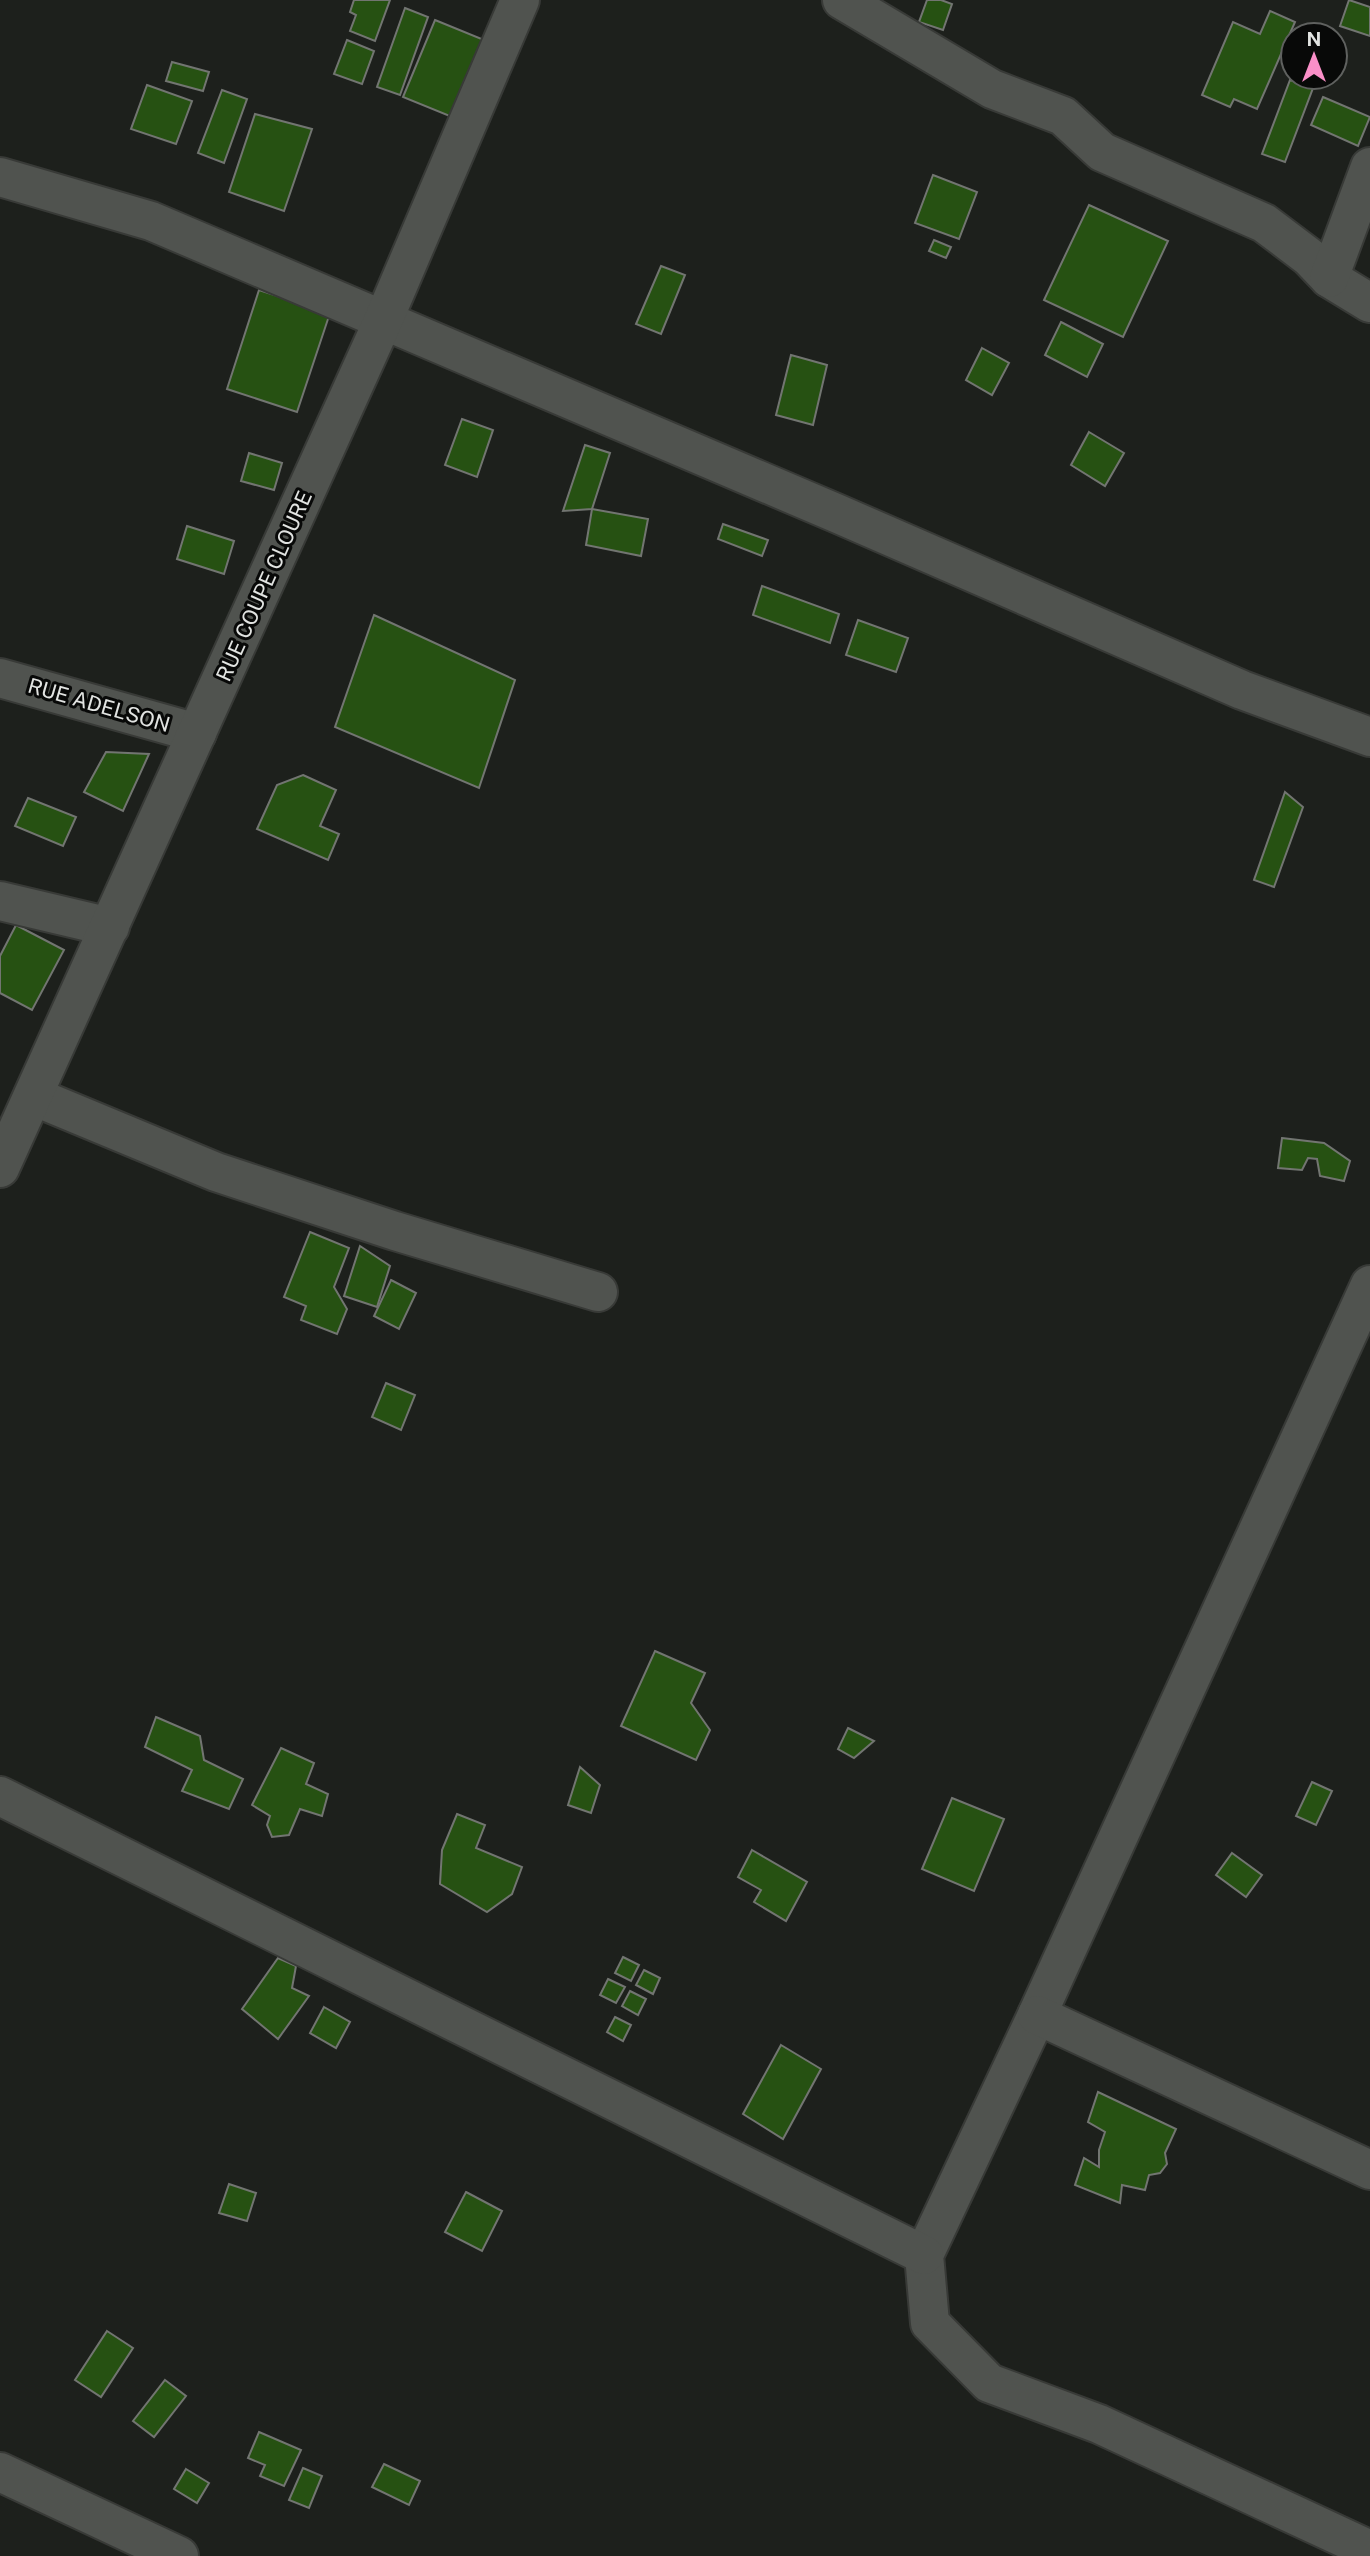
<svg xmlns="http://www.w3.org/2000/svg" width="1370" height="2556" viewBox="0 0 1370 2556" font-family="'Public Sans',sans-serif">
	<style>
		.building { fill: #265112; stroke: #727571; stroke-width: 2 }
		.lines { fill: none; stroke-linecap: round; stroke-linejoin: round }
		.minor-casing { stroke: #383a37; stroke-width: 42 }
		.minor { stroke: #50534f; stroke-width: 38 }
		.labels { text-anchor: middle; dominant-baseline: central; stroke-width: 6; stroke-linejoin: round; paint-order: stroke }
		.street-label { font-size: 21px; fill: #e2e4e2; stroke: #080908 }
	</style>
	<rect width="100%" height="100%" fill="#1d201c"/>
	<!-- building -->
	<g class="building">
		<path d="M 354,0 L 390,0 L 375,41 L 350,31 L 356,15 L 350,12 Z"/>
		<path d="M 927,0 L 941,0 L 952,4 L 943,30 L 919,22 Z"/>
		<path d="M 1349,0 L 1370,7 L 1370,36 L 1340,26 Z"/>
		<path d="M 405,8 L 428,17 L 400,95 L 377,87 Z"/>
		<path d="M 1270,11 L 1295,22 L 1257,109 L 1234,99 L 1230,107 L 1202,95 L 1233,22 L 1260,34 Z"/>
		<path d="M 435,20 L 489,42 L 457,119 L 403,97 Z"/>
		<path d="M 347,40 L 374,51 L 362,84 L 334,74 Z"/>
		<path d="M 172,62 L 209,72 L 203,91 L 166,81 Z"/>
		<path d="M 1290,80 L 1313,88 L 1285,162 L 1262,154 Z"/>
		<path d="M 147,85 L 192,101 L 176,144 L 131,129 Z"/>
		<path d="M 222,90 L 247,99 L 224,163 L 198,153 Z"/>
		<path d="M 1323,97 L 1370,117 L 1358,146 L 1311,125 Z"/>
		<path d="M 255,114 L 312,129 L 284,211 L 229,192 Z"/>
		<path d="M 933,175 L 977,192 L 959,239 L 915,223 Z"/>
		<path d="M 1089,205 L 1168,241 L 1123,337 L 1044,300 Z"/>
		<path d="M 934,240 L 951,247 L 946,258 L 929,251 Z"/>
		<path d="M 661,266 L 685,275 L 661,334 L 636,324 Z"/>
		<path d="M 259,290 L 330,313 L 297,412 L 227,389 Z"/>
		<path d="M 1061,322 L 1103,344 L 1087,377 L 1045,355 Z"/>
		<path d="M 982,348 L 1009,363 L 992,395 L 966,380 Z"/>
		<path d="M 791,355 L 827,365 L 813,425 L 776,415 Z"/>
		<path d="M 462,419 L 493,430 L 477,477 L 445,465 Z"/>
		<path d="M 1089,432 L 1124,453 L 1105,486 L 1071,465 Z"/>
		<path d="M 585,445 L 610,453 L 592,509 L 563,511 Z"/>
		<path d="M 249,453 L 282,463 L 274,490 L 241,481 Z"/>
		<path d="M 592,509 L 648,519 L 641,556 L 586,545 Z"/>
		<path d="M 723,524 L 768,540 L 762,556 L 718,539 Z"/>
		<path d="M 187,526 L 234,541 L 224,574 L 177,559 Z"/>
		<path d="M 762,586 L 839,614 L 830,643 L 753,615 Z"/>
		<path d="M 374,615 L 515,680 L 479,788 L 335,727 Z"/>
		<path d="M 858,620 L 908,638 L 896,672 L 846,655 Z"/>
		<path d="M 106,752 L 149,754 L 123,811 L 84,792 Z"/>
		<path d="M 303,775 L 336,790 L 320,826 L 339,834 L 328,860 L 257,829 L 277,785 Z"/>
		<path d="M 1285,792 L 1303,807 L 1274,887 L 1254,880 Z"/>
		<path d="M 28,798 L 76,817 L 63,846 L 15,826 Z"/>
		<path d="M 16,925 L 64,950 L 32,1010 L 0,993 L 0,956 Z"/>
		<path d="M 1282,1138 L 1324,1143 L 1350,1161 L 1344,1181 L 1320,1176 L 1317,1159 L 1308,1158 L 1302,1170 L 1278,1168 Z"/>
		<path d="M 310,1232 L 349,1248 L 334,1287 L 347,1309 L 337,1334 L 301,1320 L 306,1306 L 284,1297 Z"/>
		<path d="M 360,1246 L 390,1266 L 377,1307 L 344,1296 Z"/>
		<path d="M 391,1280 L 416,1293 L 399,1329 L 374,1316 Z"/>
		<path d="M 386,1383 L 415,1395 L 401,1430 L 372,1417 Z"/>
		<path d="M 655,1651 L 705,1673 L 691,1703 L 710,1730 L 696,1760 L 621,1726 Z"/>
		<path d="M 156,1717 L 200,1736 L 204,1760 L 243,1779 L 229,1809 L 182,1791 L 192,1770 L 145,1747 Z"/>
		<path d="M 848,1728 L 874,1741 L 854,1758 L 838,1749 Z"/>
		<path d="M 281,1748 L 314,1763 L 306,1784 L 328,1794 L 322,1816 L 300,1809 L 289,1835 L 272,1837 L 267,1825 L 270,1816 L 252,1805 Z"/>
		<path d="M 580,1767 L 600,1785 L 591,1813 L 568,1805 Z"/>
		<path d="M 1312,1782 L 1332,1791 L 1316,1825 L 1296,1816 Z"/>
		<path d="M 952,1798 L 1004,1819 L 974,1891 L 922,1869 Z"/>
		<path d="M 457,1814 L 485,1825 L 476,1848 L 522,1867 L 512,1894 L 487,1912 L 440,1884 L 442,1850 Z"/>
		<path d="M 752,1850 L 807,1882 L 786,1921 L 754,1902 L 761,1890 L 738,1877 Z"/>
		<path d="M 1232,1853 L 1262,1875 L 1246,1897 L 1216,1875 Z"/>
		<path d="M 623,1957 L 639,1965 L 631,1981 L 615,1973 Z"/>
		<path d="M 278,1958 L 296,1966 L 292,1988 L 309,1996 L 278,2039 L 242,2009 Z"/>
		<path d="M 644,1970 L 660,1978 L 653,1994 L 636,1985 Z"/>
		<path d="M 608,1979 L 625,1987 L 616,2003 L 600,1995 Z"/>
		<path d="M 630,1991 L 646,1999 L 638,2015 L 622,2006 Z"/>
		<path d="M 324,2007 L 350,2022 L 336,2048 L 310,2033 Z"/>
		<path d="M 615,2017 L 631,2025 L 623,2041 L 607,2032 Z"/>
		<path d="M 781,2045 L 821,2069 L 783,2139 L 743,2114 Z"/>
		<path d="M 1098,2092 L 1176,2129 L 1165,2153 L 1167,2164 L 1160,2173 L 1149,2175 L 1145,2190 L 1122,2185 L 1120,2203 L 1075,2185 L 1084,2158 L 1099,2167 L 1099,2150 L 1105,2132 L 1088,2122 Z"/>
		<path d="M 229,2184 L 256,2193 L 247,2221 L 219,2213 Z"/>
		<path d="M 466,2192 L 502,2211 L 482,2251 L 445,2232 Z"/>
		<path d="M 107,2331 L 133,2348 L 101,2397 L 75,2380 Z"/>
		<path d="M 165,2380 L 186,2396 L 154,2437 L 133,2421 Z"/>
		<path d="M 259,2432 L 301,2450 L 284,2486 L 260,2476 L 265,2465 L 248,2458 Z"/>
		<path d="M 384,2464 L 420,2481 L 409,2505 L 372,2487 Z"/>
		<path d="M 303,2468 L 322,2476 L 309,2508 L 289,2500 Z"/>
		<path d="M 186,2469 L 209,2483 L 197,2503 L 174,2489 Z"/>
	</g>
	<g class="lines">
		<!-- minor casing -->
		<g class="minor-casing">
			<g id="minor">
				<path d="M 842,0 L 992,89 L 1063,116 L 1102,152 L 1264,223 L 1309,257 L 1329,278 L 1370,303"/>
				<path d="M 0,177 L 151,221 L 836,513 L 1242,690 L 1370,737"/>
				<path d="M 1329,278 L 1370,167"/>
				<path d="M 0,678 L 197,733"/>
				<path d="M 0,901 L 110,927"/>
				<path d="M 33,1096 L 216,1172 L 395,1231 L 598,1292"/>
				<path d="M 0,1168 L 383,321 L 520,0"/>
				<path d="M 1370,1285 L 1037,2015 L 924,2255 L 930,2323 L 989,2383 L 1099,2424 L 1370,2550"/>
				<path d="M 0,1796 L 924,2255"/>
				<path d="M 1037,2015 L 1370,2170"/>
				<path d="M 0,2472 L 179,2556"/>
			</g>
		</g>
		<!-- minor -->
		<use href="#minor" class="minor"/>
	</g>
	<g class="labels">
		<!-- street labels -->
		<g class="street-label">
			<text transform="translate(264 586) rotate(-66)">RUE COUPE CLOURE</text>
			<text transform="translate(99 705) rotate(16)">RUE ADELSON</text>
		</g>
	</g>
	<!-- north arrow -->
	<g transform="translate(1314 56)"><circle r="33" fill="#080908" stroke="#5f615f" stroke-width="2"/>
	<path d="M0-5L12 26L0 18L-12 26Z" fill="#fa8fc8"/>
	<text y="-10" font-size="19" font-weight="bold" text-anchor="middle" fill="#e2e4e2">N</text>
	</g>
</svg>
